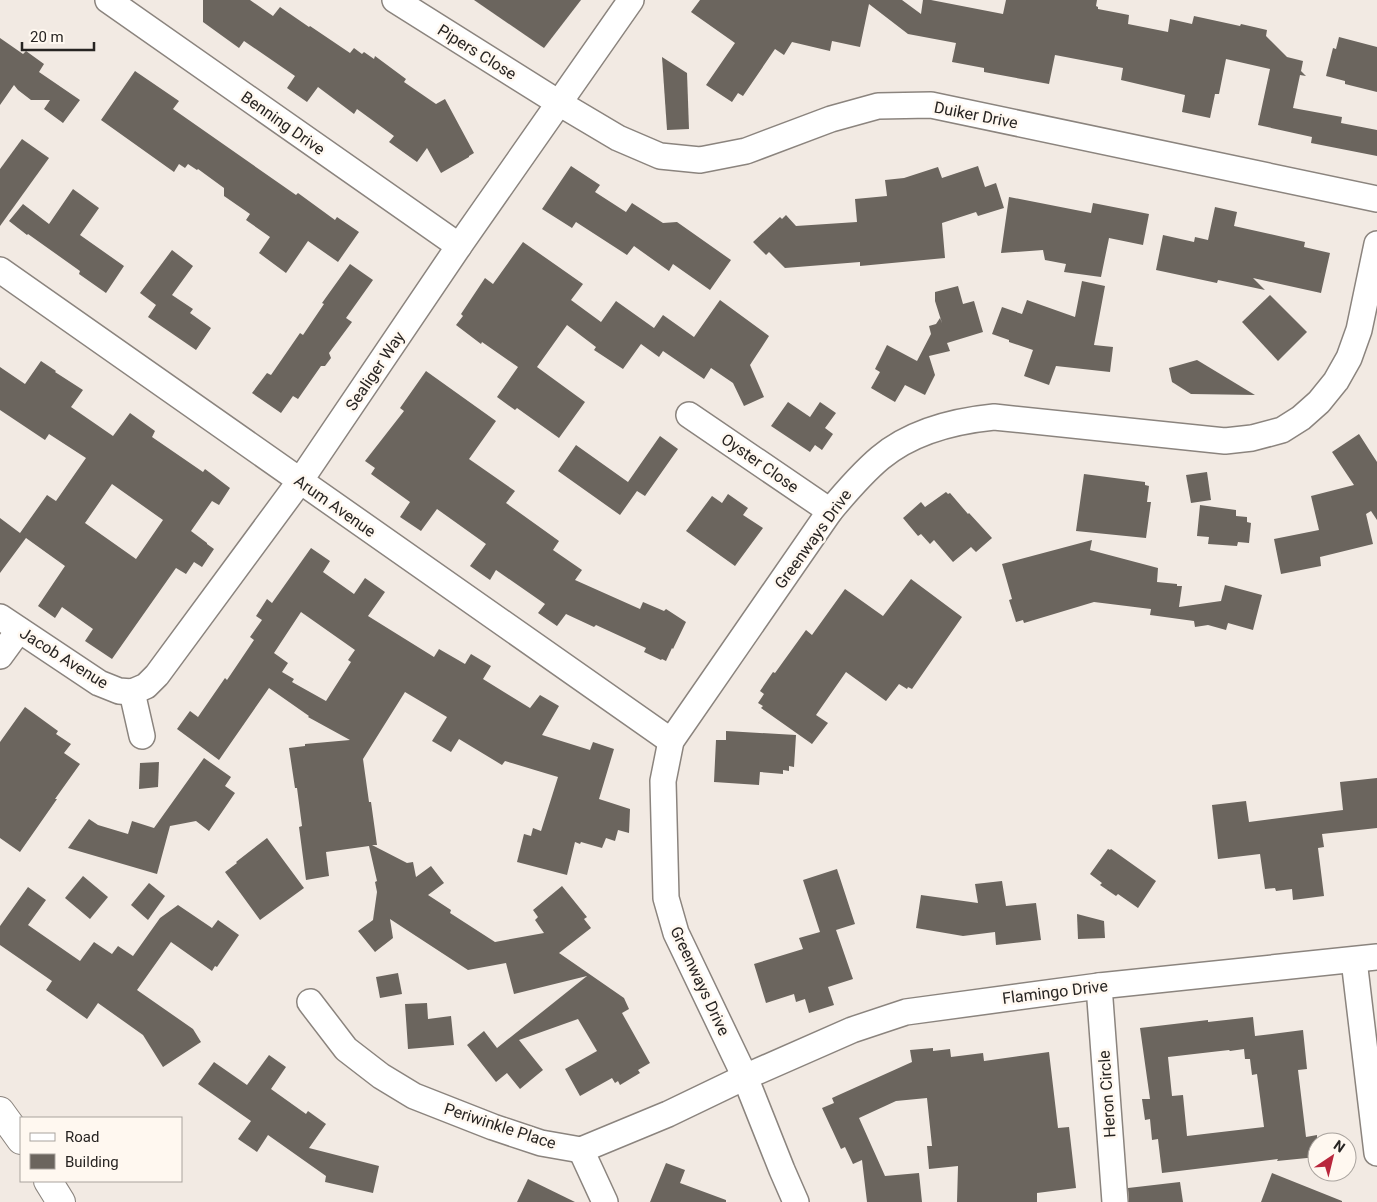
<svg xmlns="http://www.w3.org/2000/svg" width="1377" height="1202" viewBox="0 0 1377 1202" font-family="Roboto,sans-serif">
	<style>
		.building { fill: #6b655e; fill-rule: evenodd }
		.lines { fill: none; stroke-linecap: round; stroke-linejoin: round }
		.street-casing { stroke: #8b847e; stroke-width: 28 }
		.secondary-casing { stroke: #8b847e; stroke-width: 30 }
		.street { stroke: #fff; stroke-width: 25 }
		.secondary { stroke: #fff; stroke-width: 28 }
		.labels { text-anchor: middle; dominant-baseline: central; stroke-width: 5; stroke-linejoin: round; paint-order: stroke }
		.street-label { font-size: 16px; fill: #272422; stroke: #fff8f0 }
	</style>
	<rect width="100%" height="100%" fill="#f2eae3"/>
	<!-- building -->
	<g class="building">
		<path d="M 203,0 L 250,0 L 273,16 L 280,7 L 309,27 L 310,26 L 350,53 L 354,48 L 362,54 L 364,52 L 374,59 L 375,56 L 406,79 L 404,82 L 436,104 L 445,99 L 474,153 L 469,156 L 469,157 L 441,173 L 427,148 L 417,162 L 389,142 L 394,136 L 357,109 L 354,114 L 318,87 L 307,102 L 287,88 L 295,76 L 244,41 L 239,48 L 203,22 Z"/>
		<path d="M 474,0 L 581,0 L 544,48 Z"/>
		<path d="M 700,0 L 902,0 L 921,14 L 923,0 L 931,0 L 1003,14 L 1006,0 L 1097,0 L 1096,6 L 1098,7 L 1098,9 L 1129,15 L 1128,24 L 1168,32 L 1170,19 L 1192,24 L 1194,16 L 1240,26 L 1241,24 L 1267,30 L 1266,36 L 1287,57 L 1303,61 L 1301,71 L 1306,76 L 1300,75 L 1293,108 L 1342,117 L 1341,123 L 1377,130 L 1377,156 L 1311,143 L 1312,137 L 1258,125 L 1270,69 L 1226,59 L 1219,94 L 1215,94 L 1210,118 L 1182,112 L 1185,95 L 1121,80 L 1123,68 L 1055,55 L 1049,84 L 984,72 L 984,68 L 952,62 L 956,43 L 908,34 L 869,4 L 860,47 L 832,41 L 830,51 L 792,42 L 784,55 L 775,49 L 743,96 L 738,93 L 732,102 L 706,85 L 735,43 L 691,12 Z"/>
		<path d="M 1339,37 L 1377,47 L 1377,92 L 1345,84 L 1345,81 L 1326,76 L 1333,48 L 1336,49 Z"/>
		<path d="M 0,38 L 23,54 L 26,51 L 44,64 L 39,72 L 80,100 L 63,123 L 44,109 L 50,100 L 31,100 L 18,90 L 14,85 L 0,105 Z"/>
		<path d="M 662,57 L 687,73 L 689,129 L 667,130 Z"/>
		<path d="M 135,71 L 179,101 L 173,109 L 296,195 L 298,193 L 335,220 L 337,217 L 359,232 L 338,262 L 308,241 L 286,273 L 259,253 L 270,237 L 246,220 L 250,214 L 224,196 L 224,188 L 198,169 L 197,170 L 188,164 L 185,168 L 179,164 L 174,172 L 101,120 Z"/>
		<path d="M 22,139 L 49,158 L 0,226 L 0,169 Z"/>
		<path d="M 571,166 L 600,185 L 595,192 L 626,212 L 632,203 L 663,223 L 677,222 L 731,260 L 710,290 L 673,264 L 669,271 L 634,246 L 627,255 L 576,222 L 572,228 L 542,209 Z"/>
		<path d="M 978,166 L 985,187 L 996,183 L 1004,208 L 978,216 L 976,212 L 942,223 L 945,258 L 860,266 L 860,262 L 785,268 L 769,252 L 766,255 L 753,242 L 780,217 L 782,219 L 786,215 L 796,226 L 857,222 L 855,199 L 887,196 L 885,180 L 904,178 L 938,167 L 942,178 Z"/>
		<path d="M 73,189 L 99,208 L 80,235 L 124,266 L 106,293 L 79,274 L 80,271 L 28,234 L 27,235 L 9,221 L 23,204 L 49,224 Z"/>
		<path d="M 1009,197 L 1091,213 L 1093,203 L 1149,214 L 1143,245 L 1109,238 L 1101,277 L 1064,272 L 1066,264 L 1045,260 L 1043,250 L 1001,253 Z"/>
		<path d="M 1215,207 L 1237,212 L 1234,226 L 1305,242 L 1304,247 L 1330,253 L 1321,293 L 1253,278 L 1265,290 L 1218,280 L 1217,283 L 1156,270 L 1163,235 L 1194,242 L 1195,237 L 1208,240 Z"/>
		<path d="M 523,242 L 583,284 L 571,300 L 601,322 L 616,301 L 654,328 L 663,315 L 694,337 L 720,300 L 769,336 L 750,365 L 764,397 L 744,406 L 733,383 L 711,368 L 704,379 L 663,351 L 659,357 L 641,344 L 623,369 L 594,350 L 596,347 L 567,325 L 537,367 L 585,402 L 559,438 L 517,408 L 515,410 L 497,397 L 518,367 L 482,342 L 481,344 L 456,325 L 463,316 L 461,314 L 485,278 L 493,284 Z"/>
		<path d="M 172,250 L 193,266 L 172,295 L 193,309 L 190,313 L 211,328 L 196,350 L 148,317 L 156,305 L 140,293 Z"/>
		<path d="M 350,264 L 373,280 L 346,318 L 352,322 L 329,353 L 331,358 L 325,366 L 321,366 L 298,399 L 293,396 L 281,413 L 252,393 L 267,373 L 271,375 L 300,333 L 303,335 L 324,304 L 322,303 Z"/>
		<path d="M 1082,281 L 1105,286 L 1094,345 L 1113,347 L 1110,372 L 1056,366 L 1049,385 L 1024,376 L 1033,350 L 1009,342 L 1009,340 L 992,334 L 1002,307 L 1022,314 L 1027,300 L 1075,317 Z"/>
		<path d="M 958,286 L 963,304 L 974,301 L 983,332 L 947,343 L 950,351 L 929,356 L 935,375 L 925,395 L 905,385 L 895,402 L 871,388 L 880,372 L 875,369 L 887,345 L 917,361 L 931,334 L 929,326 L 936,324 L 940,318 L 942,323 L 935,301 L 935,292 Z"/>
		<path d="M 1270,295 L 1307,332 L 1278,361 L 1242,322 Z"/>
		<path d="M 1197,360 L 1255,395 L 1191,394 L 1172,382 L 1169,368 Z"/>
		<path d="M 41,361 L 56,371 L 55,372 L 83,390 L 71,407 L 113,436 L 130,413 L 155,431 L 152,437 L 203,472 L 205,469 L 230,488 L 219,505 L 212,501 L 191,531 L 207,543 L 207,544 L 214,549 L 202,567 L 194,562 L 186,574 L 176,568 L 112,659 L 85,641 L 93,629 L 62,607 L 55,618 L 38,606 L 65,566 L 26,538 L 0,573 L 0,518 L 20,533 L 47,495 L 56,501 L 86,458 L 49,434 L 45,440 L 0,410 L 0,367 L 25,384 ZM 112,484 L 163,520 L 136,559 L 85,523 Z"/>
		<path d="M 426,371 L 496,421 L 469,459 L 515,491 L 506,503 L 559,541 L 553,550 L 582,570 L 575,580 L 640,609 L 643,602 L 664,611 L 666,609 L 686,622 L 673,649 L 672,648 L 666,661 L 662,659 L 661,660 L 644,652 L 646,648 L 596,625 L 594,627 L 566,614 L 557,626 L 538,613 L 545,604 L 496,570 L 490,580 L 470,566 L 486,544 L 437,509 L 421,531 L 400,517 L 410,502 L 371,474 L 375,468 L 365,461 L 404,411 L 400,408 Z"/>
		<path d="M 788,402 L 810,417 L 820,402 L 836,413 L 825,428 L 833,434 L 822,450 L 815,445 L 810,452 L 771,426 Z"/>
		<path d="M 1359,434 L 1377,462 L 1377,520 L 1371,511 L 1366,514 L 1373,544 L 1320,557 L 1321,566 L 1281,574 L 1274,539 L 1319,530 L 1311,496 L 1354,485 L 1332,452 Z"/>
		<path d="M 660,436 L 678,449 L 645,496 L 637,491 L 620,515 L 558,471 L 576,445 L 628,482 Z"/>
		<path d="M 1207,472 L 1211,500 L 1191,503 L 1186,475 Z"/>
		<path d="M 1084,474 L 1145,482 L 1145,485 L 1149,486 L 1147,502 L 1151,502 L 1146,538 L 1076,531 Z"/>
		<path d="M 946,492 L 948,494 L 950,493 L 968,514 L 969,513 L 992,538 L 976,552 L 971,547 L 953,562 L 934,540 L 930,544 L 921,534 L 918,536 L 903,518 L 921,502 L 925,507 Z"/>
		<path d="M 728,494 L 748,508 L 743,515 L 763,528 L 735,566 L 686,531 L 712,496 L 722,503 Z"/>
		<path d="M 1200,505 L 1236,510 L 1236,516 L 1247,517 L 1247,522 L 1251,523 L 1249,543 L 1238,542 L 1237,546 L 1208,544 L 1209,537 L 1197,536 Z"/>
		<path d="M 1092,540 L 1090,550 L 1158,568 L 1157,582 L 1177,584 L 1177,586 L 1182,586 L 1179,607 L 1221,601 L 1225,585 L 1262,595 L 1253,630 L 1228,623 L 1226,630 L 1208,625 L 1195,627 L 1194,621 L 1150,615 L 1151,609 L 1094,602 L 1024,623 L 1023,620 L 1016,622 L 1009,600 L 1012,599 L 1002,564 Z"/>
		<path d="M 311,548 L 330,561 L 323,572 L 354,594 L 365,578 L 385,592 L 368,616 L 434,657 L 439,649 L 465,664 L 471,654 L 491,666 L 483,679 L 530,708 L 540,695 L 559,706 L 542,735 L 590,750 L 593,742 L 614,749 L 599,799 L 630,809 L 629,833 L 618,830 L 615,841 L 606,838 L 602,848 L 581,842 L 580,844 L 575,842 L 567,875 L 517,862 L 524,834 L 531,836 L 533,828 L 541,831 L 558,777 L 505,761 L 502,765 L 459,739 L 451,752 L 432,741 L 447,717 L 405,692 L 363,759 L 369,802 L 371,802 L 377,845 L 372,845 L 407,863 L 413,862 L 416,877 L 431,866 L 444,883 L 428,895 L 451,910 L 450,913 L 495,942 L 544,933 L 535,920 L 538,917 L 533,910 L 562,886 L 587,917 L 584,919 L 591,928 L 559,953 L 624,998 L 629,1009 L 622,1013 L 650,1063 L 638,1070 L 640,1073 L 620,1085 L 618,1081 L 615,1083 L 612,1078 L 580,1096 L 565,1069 L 597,1051 L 578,1019 L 519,1040 L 543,1070 L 520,1089 L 507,1073 L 496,1082 L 467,1045 L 484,1031 L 497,1048 L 587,976 L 514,994 L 506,963 L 468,970 L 390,919 L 393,938 L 375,952 L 358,931 L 373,920 L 377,892 L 375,882 L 377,881 L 369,846 L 326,852 L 329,876 L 306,880 L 299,827 L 302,826 L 297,788 L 295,788 L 289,748 L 305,746 L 305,744 L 350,740 L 308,717 L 309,716 L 269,688 L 219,760 L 177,729 L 190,711 L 198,717 L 225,678 L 227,680 L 254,640 L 250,637 L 262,620 L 256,616 L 267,599 L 272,603 ZM 301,612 L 355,650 L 348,660 L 351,662 L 326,701 L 292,682 L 294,679 L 282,672 L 288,663 L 274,653 Z"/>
		<path d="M 911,579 L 962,617 L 912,689 L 908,687 L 907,689 L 899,684 L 886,701 L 846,672 L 816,715 L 828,723 L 812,744 L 761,708 L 763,706 L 758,703 L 764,694 L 760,691 L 773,672 L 775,673 L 806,630 L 812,635 L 845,589 L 883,616 Z"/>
		<path d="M 25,707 L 58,731 L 56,734 L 71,744 L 64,753 L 80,764 L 55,799 L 57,799 L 20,852 L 0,838 L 0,742 Z"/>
		<path d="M 726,731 L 796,735 L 794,767 L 789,766 L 789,771 L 783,770 L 783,774 L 760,772 L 759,785 L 714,782 L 716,740 L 726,740 Z"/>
		<path d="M 204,758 L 231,777 L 225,786 L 235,793 L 209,831 L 196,821 L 170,826 L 157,874 L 68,848 L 89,819 L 98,825 L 128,834 L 132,821 L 154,828 Z"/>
		<path d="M 159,762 L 158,787 L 139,789 L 140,763 Z"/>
		<path d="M 1377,778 L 1377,828 L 1322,834 L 1324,847 L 1318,848 L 1324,896 L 1293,900 L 1292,889 L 1276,891 L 1275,888 L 1265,889 L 1260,854 L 1218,859 L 1212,805 L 1246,801 L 1249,822 L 1343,810 L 1340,782 Z"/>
		<path d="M 267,838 L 304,888 L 260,920 L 225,872 L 237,863 L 236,862 Z"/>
		<path d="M 1108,849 L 1110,850 L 1111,849 L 1156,881 L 1138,908 L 1118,894 L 1116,896 L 1100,885 L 1102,883 L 1090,874 Z"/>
		<path d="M 837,869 L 855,924 L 836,930 L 853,979 L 828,987 L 834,1005 L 809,1013 L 805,999 L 796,1002 L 794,994 L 766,1003 L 754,964 L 803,949 L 799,938 L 820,932 L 803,880 Z"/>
		<path d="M 83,876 L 108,897 L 90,919 L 65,898 Z"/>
		<path d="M 1002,881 L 1006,906 L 1036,903 L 1041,940 L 996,945 L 995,932 L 963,936 L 916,928 L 921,895 L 978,903 L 975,884 Z"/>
		<path d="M 149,883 L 165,896 L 148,920 L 131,905 Z"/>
		<path d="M 28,887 L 46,900 L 28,925 L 80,961 L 94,942 L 112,954 L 118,946 L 133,956 L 160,918 L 178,905 L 212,928 L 218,920 L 239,935 L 217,967 L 215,966 L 212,971 L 171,942 L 137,990 L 193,1029 L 201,1042 L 163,1067 L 143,1035 L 98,1003 L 87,1019 L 46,990 L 52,981 L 0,945 L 0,926 Z"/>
		<path d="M 1077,914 L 1104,921 L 1105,938 L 1078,939 Z"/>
		<path d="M 398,973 L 402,994 L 380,998 L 376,977 Z"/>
		<path d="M 427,1003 L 428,1019 L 451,1016 L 454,1045 L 408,1049 L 405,1004 Z"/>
		<path d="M 1253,1017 L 1255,1036 L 1303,1030 L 1307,1069 L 1298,1070 L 1306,1137 L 1317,1135 L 1317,1157 L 1277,1161 L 1278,1159 L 1162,1173 L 1158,1139 L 1152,1140 L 1150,1119 L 1145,1120 L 1142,1099 L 1150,1099 L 1140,1028 L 1208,1020 L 1208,1022 ZM 1244,1049 L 1245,1059 L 1250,1059 L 1252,1075 L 1257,1074 L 1264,1127 L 1187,1136 L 1183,1095 L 1172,1096 L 1168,1057 L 1229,1050 L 1230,1051 Z"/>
		<path d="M 933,1048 L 933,1051 L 950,1049 L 951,1057 L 983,1053 L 984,1061 L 1049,1052 L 1058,1128 L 1069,1127 L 1076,1188 L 1037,1193 L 1037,1202 L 957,1202 L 958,1166 L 929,1169 L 927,1146 L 932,1146 L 927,1098 L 896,1101 L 859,1118 L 885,1176 L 919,1173 L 922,1202 L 867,1202 L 862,1160 L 853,1164 L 845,1147 L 841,1149 L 822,1108 L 834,1103 L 832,1098 L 912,1062 L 910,1050 Z"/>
		<path d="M 269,1055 L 286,1067 L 271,1089 L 306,1114 L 308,1111 L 326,1124 L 309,1148 L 379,1166 L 373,1193 L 325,1182 L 326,1176 L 268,1135 L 257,1152 L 238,1139 L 251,1121 L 198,1084 L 214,1062 L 247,1085 Z"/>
		<path d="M 666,1163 L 685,1170 L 680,1183 L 726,1200 L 726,1202 L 650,1202 Z"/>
		<path d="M 1272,1173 L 1342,1201 L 1342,1202 L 1261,1202 Z"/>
		<path d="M 528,1179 L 575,1202 L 517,1202 Z"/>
		<path d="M 1180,1182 L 1183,1202 L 1129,1202 L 1128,1188 Z"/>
	</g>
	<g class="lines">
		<!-- street casing -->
		<g class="street-casing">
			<g id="street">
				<path d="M 108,0 L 459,246"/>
				<path d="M 395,0 L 559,103 L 618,138 L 660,156 L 700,160 L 746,151 L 831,119 L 878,106 L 931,105 L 1377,199"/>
				<path d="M 0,270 L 671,741"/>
				<path d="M 689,415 L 830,511"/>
				<path d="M 0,617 L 99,683 L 119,691 L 132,692"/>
				<path d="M 0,656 L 19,630"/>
				<path d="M 132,692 L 146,686 L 157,675 L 300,481 L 459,246 L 631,0"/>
				<path d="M 132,692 L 142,736"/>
				<path d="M 1354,960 L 1377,1153"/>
				<path d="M 1099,986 L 1115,1202"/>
				<path d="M 310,1002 L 346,1049 L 381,1076 L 414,1096 L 493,1127 L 541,1143 L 581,1150 L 668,1114 L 745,1077 L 852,1030 L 906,1012 L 1099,986 L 1377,957"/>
				<path d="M 581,1150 L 605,1202"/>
				<path d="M 796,1202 L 782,1170 L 745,1077 L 676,933 L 666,898 L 663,781 L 671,741 L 830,511 C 845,493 861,474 880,458 C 911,432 954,421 994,417 L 1225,441 L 1252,438 L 1282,430 L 1301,418 L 1319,402 L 1336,381 L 1349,358 L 1359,330 L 1377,244"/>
			</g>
		</g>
		<!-- secondary casing -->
		<g class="secondary-casing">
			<g id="secondary">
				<path d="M 0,1111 L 21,1140"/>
				<path d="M 48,1181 L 61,1202"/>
			</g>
		</g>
		<!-- street -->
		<use href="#street" class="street"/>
		<!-- secondary -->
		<use href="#secondary" class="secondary"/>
	</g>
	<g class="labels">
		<!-- street labels -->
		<g class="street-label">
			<text transform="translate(477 52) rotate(32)">Pipers Close</text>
			<text transform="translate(976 115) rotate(11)">Duiker Drive</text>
			<text transform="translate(283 123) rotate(35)">Benning Drive</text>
			<text transform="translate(375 371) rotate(-56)">Sealiger Way</text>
			<text transform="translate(760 463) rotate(35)">Oyster Close</text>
			<text transform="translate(335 506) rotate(35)">Arum Avenue</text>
			<text transform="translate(813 539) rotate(-54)">Greenways Drive</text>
			<text transform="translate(64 658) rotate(32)">Jacob Avenue</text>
			<text transform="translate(700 981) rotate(65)">Greenways Drive</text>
			<text transform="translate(1055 992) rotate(-7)">Flamingo Drive</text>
			<text transform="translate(1107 1094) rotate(-94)">Heron Circle</text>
			<text transform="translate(500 1126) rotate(18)">Periwinkle Place</text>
		</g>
	</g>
	<!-- legend -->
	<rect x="20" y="1117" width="162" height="65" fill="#fff8f0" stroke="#a9a39e"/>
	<rect x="30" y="1133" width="25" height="8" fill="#ffffff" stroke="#a9a39e"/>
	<text x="65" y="1142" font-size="15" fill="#272422">Road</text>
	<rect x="30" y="1154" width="25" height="15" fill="#6b655e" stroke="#a9a39e"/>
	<text x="65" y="1167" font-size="15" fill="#272422">Building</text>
	<!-- north arrow -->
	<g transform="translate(1332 1157) rotate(35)"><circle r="24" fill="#fff8f0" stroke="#a9a39e"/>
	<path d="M0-4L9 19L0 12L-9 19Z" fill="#b9273c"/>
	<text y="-8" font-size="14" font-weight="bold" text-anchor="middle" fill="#272422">N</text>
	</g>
	<!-- scale -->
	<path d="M22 42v8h72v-8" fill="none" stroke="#272422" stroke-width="2.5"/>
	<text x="30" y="42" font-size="15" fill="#272422" stroke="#fff8f0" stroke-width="4" paint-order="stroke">20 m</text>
</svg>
